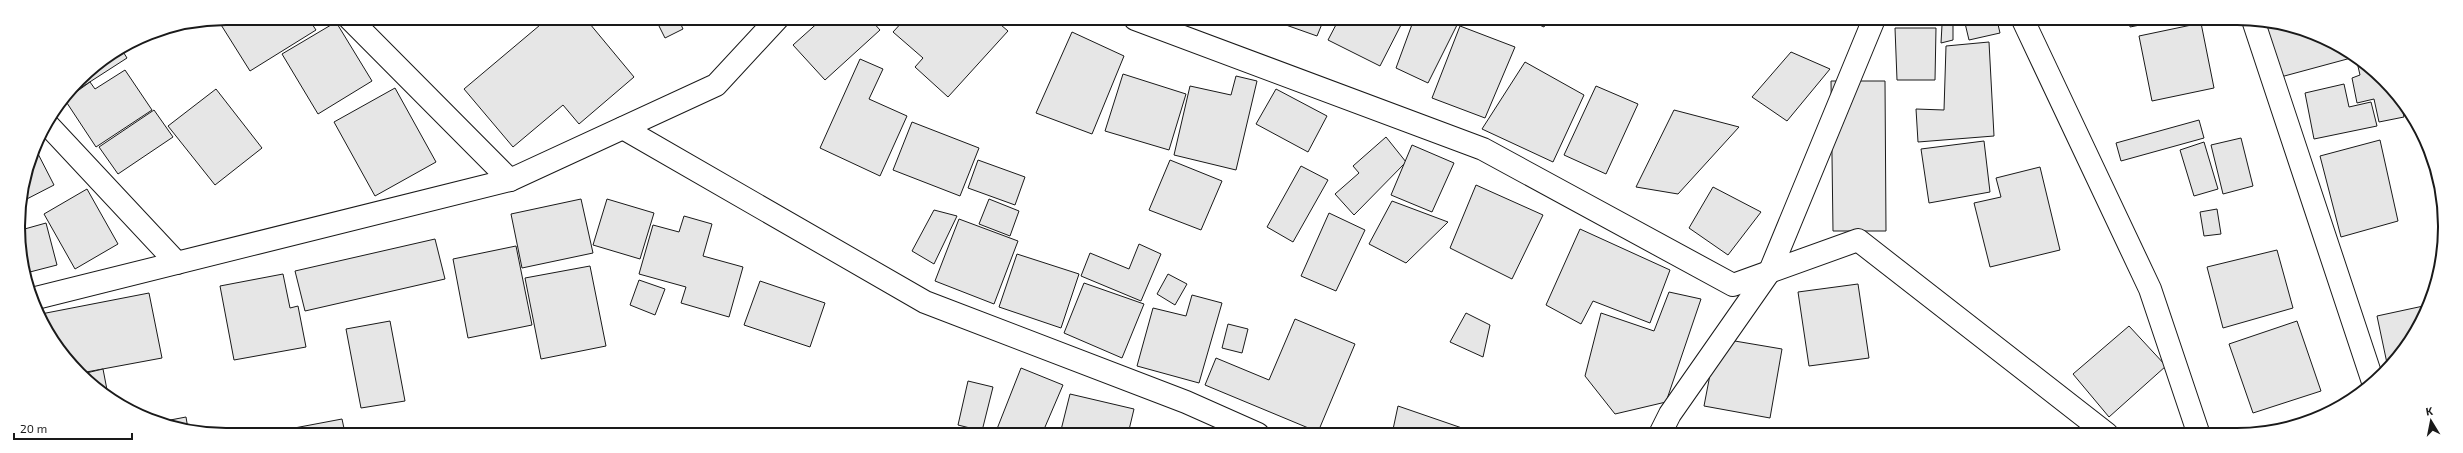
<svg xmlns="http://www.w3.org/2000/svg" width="2463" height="453" viewBox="0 0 2463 453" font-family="'Exo 2',sans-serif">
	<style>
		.building { fill: #e6e6e6; stroke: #1a1a1a }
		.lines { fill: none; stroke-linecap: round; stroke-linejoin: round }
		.minor-casing { stroke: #1a1a1a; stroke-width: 24 }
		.minor { stroke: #fff; stroke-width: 22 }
		.rim { fill: none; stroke: #1a1a1a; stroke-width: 2 }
	</style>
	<rect width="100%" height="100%" fill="#fff"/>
	<!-- building -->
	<g class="building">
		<path d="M 226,18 L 308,18 L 316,30 L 250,71 L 218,20 Z"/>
		<path d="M 545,18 L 585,18 L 634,77 L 579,124 L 563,105 L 513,147 L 464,89 L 546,20 Z"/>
		<path d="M 655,18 L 678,18 L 683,29 L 665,38 Z"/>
		<path d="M 822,19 L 870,19 L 880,30 L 825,80 L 793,45 Z"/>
		<path d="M 905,19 L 994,19 L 1008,31 L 948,97 L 915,67 L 923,58 L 893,32 Z"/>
		<path d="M 1269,19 L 1324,19 L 1317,36 Z"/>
		<path d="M 1339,19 L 1394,19 L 1402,23 L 1380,66 L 1328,40 Z"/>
		<path d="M 1414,19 L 1460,19 L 1428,83 L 1396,68 Z"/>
		<path d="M 1526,19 L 1548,19 L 1544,27 Z"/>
		<path d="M 1923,19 L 1953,19 L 1953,40 L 1941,43 L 1942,25 L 1922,25 Z"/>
		<path d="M 1964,19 L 1997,20 L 2000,33 L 1969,40 Z"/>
		<path d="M 2129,20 L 2165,20 L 2130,27 Z"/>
		<path d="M 2263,20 L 2341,46 L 2350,54 L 2351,58 L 2277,78 Z"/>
		<path d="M 336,22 L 372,81 L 318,114 L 282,54 Z"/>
		<path d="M 2201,23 L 2214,88 L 2152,101 L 2139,36 Z"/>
		<path d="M 1460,26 L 1515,47 L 1485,118 L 1432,98 Z"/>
		<path d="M 1895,28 L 1936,28 L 1935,80 L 1897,80 Z"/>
		<path d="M 1072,32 L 1124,56 L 1092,134 L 1036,113 Z"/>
		<path d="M 1989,42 L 1994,136 L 1918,142 L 1916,109 L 1944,110 L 1946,46 Z"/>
		<path d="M 122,50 L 127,58 L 68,96 L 79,79 Z"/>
		<path d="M 1791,52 L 1830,69 L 1787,121 L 1752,97 Z"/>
		<path d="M 860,59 L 883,69 L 869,99 L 907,116 L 880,176 L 820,148 Z"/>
		<path d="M 1525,62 L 1584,95 L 1553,162 L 1482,129 Z"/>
		<path d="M 2357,62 L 2400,98 L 2404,117 L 2379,122 L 2374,99 L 2357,103 L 2352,78 L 2360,75 Z"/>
		<path d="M 125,70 L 152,110 L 96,147 L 65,100 L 90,82 L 95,89 Z"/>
		<path d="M 1123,74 L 1186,94 L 1169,150 L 1105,131 Z"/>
		<path d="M 1236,76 L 1257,81 L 1236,170 L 1174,155 L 1190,86 L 1231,95 Z"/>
		<path d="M 1831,81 L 1885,81 L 1886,231 L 1833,231 Z"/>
		<path d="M 2344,84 L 2349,107 L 2371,102 L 2377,126 L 2314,139 L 2305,93 Z"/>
		<path d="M 1596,86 L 1638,104 L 1606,174 L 1564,155 Z"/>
		<path d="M 395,88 L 436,162 L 375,196 L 334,122 Z"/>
		<path d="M 216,89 L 262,148 L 215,185 L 168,126 Z"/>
		<path d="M 1276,89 L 1327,116 L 1308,152 L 1256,124 Z"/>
		<path d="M 154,110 L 173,137 L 118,174 L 99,147 Z"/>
		<path d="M 1674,110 L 1739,127 L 1678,194 L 1636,187 Z"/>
		<path d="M 2199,120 L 2204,138 L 2121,161 L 2116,143 Z"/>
		<path d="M 912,122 L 979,148 L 960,196 L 893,170 Z"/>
		<path d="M 1386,137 L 1406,162 L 1354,215 L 1335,194 L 1359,173 L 1353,166 Z"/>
		<path d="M 2241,138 L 2253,186 L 2223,194 L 2211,145 Z"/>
		<path d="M 2380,140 L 2398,221 L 2341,237 L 2320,156 Z"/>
		<path d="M 1984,141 L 1990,192 L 1929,203 L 1921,149 Z"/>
		<path d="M 2204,142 L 2218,189 L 2194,196 L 2180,150 Z"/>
		<path d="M 1412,145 L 1454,163 L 1432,212 L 1391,195 Z"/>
		<path d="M 34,146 L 54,185 L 21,202 L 34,147 Z"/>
		<path d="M 978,160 L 1025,177 L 1015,205 L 968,188 Z"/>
		<path d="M 1170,160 L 1222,181 L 1201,230 L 1149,210 Z"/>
		<path d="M 1301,166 L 1328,180 L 1293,242 L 1267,227 Z"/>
		<path d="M 2040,167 L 2060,250 L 1990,267 L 1974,203 L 2001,197 L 1996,178 Z"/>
		<path d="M 1476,185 L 1543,215 L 1512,279 L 1450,248 Z"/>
		<path d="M 1713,187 L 1761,212 L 1728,255 L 1689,228 Z"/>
		<path d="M 87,189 L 118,244 L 75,269 L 44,214 Z"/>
		<path d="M 581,199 L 593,253 L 522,268 L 511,214 Z"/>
		<path d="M 607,199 L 654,213 L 640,259 L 593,245 Z"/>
		<path d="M 989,199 L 1019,211 L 1010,236 L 979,224 Z"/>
		<path d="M 1392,201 L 1448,222 L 1406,263 L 1369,244 Z"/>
		<path d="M 2217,209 L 2221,234 L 2204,236 L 2200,212 Z"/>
		<path d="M 934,210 L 957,216 L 934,264 L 912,251 Z"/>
		<path d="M 1329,213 L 1365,230 L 1336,291 L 1301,276 Z"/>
		<path d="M 684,216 L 712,224 L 703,256 L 743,267 L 729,317 L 681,303 L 686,287 L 639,274 L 653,225 L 679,232 Z"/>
		<path d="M 959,219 L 1018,241 L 994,304 L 935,281 Z"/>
		<path d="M 46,223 L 57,265 L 26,273 L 21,230 Z"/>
		<path d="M 1580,229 L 1670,270 L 1650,323 L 1593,301 L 1581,324 L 1546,305 Z"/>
		<path d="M 435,239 L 445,279 L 305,311 L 295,271 Z"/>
		<path d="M 1139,244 L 1161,254 L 1141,301 L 1081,276 L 1090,253 L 1129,269 Z"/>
		<path d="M 516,246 L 532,325 L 468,338 L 453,259 Z"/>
		<path d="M 2277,250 L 2293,308 L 2223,328 L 2207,267 Z"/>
		<path d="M 1017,254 L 1079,274 L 1061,328 L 999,307 Z"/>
		<path d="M 590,266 L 606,346 L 541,359 L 525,278 Z"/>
		<path d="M 283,274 L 290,308 L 298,306 L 306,347 L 234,360 L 220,286 Z"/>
		<path d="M 1168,274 L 1187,284 L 1175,305 L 1157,294 Z"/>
		<path d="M 639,280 L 665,289 L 655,315 L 630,305 Z"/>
		<path d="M 760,281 L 825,303 L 810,347 L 744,325 Z"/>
		<path d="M 1084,283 L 1144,304 L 1122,358 L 1064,333 Z"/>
		<path d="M 1858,284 L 1869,358 L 1809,366 L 1798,292 Z"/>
		<path d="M 1669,292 L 1701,299 L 1666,402 L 1615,414 L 1585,376 L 1601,313 L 1654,331 Z"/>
		<path d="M 149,293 L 162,358 L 81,373 L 70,364 L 41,314 Z"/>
		<path d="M 1192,295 L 1222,303 L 1199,383 L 1137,366 L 1153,308 L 1186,316 Z"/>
		<path d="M 2428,305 L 2423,319 L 2388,368 L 2377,316 Z"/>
		<path d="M 1466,313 L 1490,325 L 1483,357 L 1450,342 Z"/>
		<path d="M 1295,319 L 1355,344 L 1318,432 L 1205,385 L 1216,358 L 1269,380 Z"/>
		<path d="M 390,321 L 405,401 L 361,408 L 346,329 Z"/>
		<path d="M 2297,321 L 2321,391 L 2253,413 L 2229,344 Z"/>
		<path d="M 1228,324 L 1248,329 L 1242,353 L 1222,348 Z"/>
		<path d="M 2129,326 L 2166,366 L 2109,417 L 2073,374 Z"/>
		<path d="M 1717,338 L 1782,349 L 1770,418 L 1704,406 Z"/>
		<path d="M 1021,368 L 1063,385 L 1042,434 L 995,434 Z"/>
		<path d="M 103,369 L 108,395 L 82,374 Z"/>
		<path d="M 968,381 L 993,387 L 982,431 L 958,425 Z"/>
		<path d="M 1070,394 L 1134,409 L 1128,434 L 1060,434 Z"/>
		<path d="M 1398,406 L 1462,428 L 1460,434 L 1392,434 Z"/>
		<path d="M 186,417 L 188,429 L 165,421 Z"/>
		<path d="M 342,419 L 345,433 L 290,433 L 289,429 Z"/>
		<path d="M 572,428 L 573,433 L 534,433 Z"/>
		<path d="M 1146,429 L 1171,434 L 1145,434 Z"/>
	</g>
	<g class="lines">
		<!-- minor casing -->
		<g class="minor-casing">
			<g id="minor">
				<path d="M 349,18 L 510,180"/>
				<path d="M 1135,19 L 1483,149 L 1733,285 L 1858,240 L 2107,434"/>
				<path d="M 2023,20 L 2150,289 L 2199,435"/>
				<path d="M 2253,20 L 2373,382"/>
				<path d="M 48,125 L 177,263"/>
				<path d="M 623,128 L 925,302 L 1186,402 L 1258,434"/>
				<path d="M 32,299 L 510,180 L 716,85 L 778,18"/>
				<path d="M 1660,434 L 1670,414 L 1770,271 L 1874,19"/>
			</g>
		</g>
		<!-- minor -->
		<use href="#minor" class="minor"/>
	</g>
	<!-- crop -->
	<path d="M0 0H2463V453H0ZM226 25H2237A201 201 0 0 1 2438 226V227A201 201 0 0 1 2237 428H226A201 201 0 0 1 25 227V226A201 201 0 0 1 226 25Z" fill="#fff" fill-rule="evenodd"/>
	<path class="rim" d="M226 25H2237A201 201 0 0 1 2438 226V227A201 201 0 0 1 2237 428H226A201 201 0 0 1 25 227V226A201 201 0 0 1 226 25Z"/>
	<!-- north arrow -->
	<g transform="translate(2431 421) rotate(350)" stroke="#ffffff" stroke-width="3" paint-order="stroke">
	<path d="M0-3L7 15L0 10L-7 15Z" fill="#1a1a1a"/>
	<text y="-6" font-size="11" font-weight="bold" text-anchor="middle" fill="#1a1a1a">K</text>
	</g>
	<!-- scale -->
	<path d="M14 433v6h118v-6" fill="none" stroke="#1a1a1a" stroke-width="2"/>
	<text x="20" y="433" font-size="12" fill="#1a1a1a" stroke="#ffffff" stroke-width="3" paint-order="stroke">20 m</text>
</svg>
